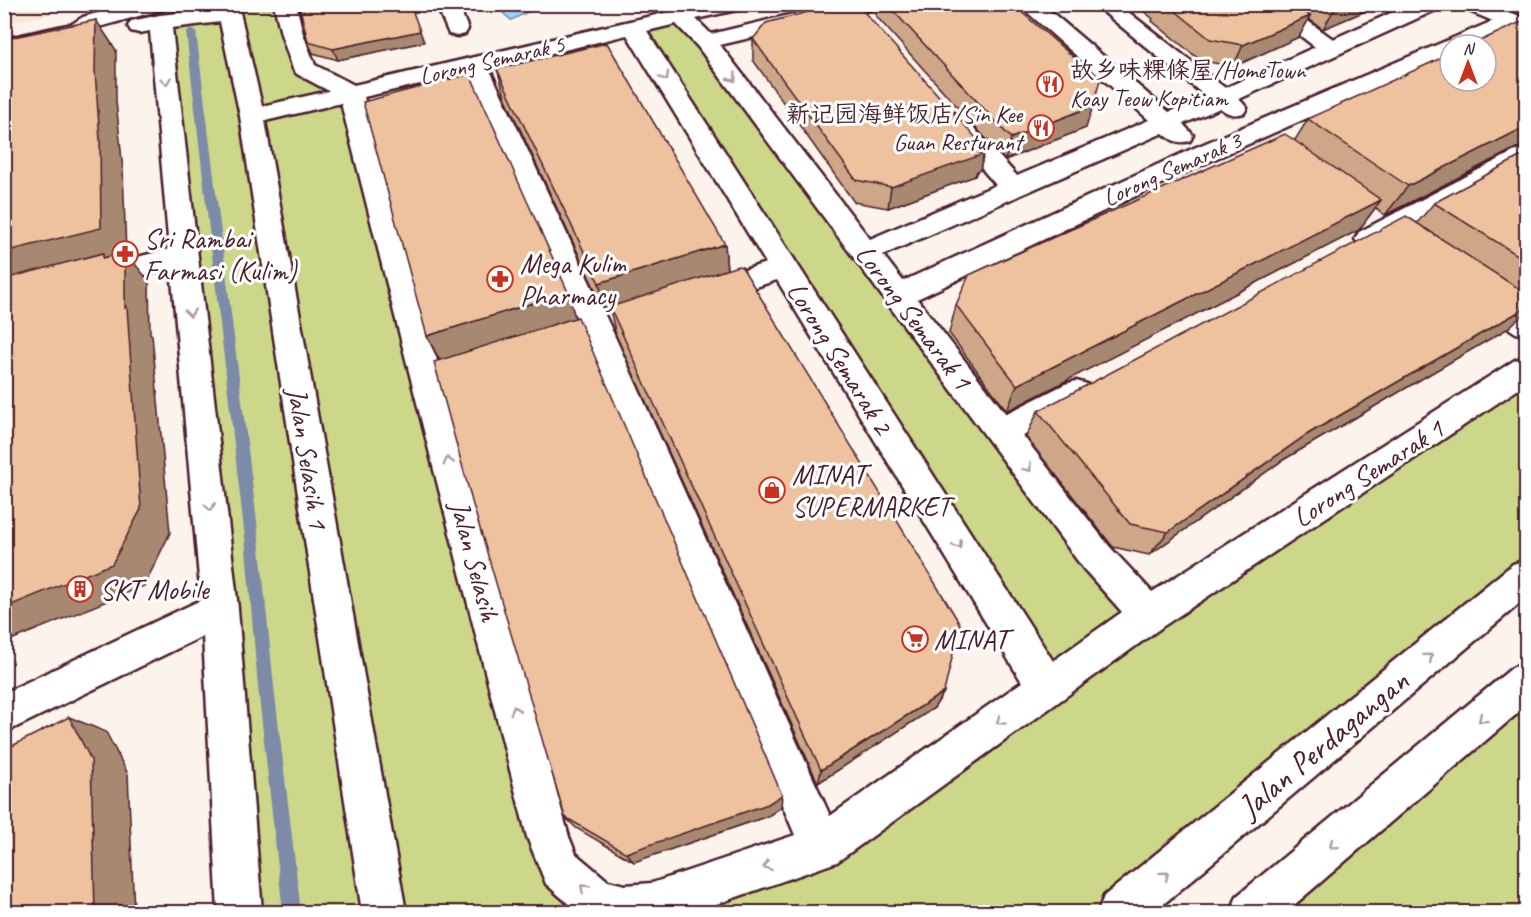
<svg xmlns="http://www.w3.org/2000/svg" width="1531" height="917" viewBox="0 0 1531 917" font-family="Caveat,'LXGW WenKai TC',sans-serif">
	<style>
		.built { fill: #f8e4d5 }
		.green { fill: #ccd78a; stroke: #8b7b5a; stroke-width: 1.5 }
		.water { fill: #9fd1fc; stroke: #7d8aa8; stroke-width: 1.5 }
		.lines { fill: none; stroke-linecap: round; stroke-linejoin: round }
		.stream { fill: #7d8aa8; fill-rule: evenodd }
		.minor-casing { stroke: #4a1f2b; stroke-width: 5 }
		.major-casing { stroke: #4a1f2b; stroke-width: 5 }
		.minor { fill: #fff; fill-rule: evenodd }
		.major { fill: #fff; fill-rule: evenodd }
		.wall { fill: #cda788; stroke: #4a1f2b; stroke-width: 1.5 }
		.shaded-wall { fill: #a7886f; stroke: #4a1f2b; stroke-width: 1.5 }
		.building { fill: #eec29e; stroke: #4a1f2b; stroke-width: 1.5 }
		.oneway { stroke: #ae9aa0 }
		.labels { text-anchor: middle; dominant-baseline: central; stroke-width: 6; stroke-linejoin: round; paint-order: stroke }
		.far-street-label { font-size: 24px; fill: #4a1f2b; stroke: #fff }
		.far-poi-label { font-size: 24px; fill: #4a1f2b; stroke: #fff; text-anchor: start }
		.poi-label { font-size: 28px; fill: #4a1f2b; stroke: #fff; text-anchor: start }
		.street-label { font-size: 28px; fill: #4a1f2b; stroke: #fff }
		.near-street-label { font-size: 33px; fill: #4a1f2b; stroke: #fff }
	</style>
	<rect width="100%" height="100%" fill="#fcf3ec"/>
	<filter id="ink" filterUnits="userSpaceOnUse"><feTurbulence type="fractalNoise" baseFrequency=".0167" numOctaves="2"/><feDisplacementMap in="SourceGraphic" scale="12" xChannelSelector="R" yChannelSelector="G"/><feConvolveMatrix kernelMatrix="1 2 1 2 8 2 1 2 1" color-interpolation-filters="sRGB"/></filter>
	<g filter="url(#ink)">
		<!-- built -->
		<path class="built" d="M 5,4 L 99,4 L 99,5 L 5,23 Z"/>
		<!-- green -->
		<g class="green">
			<path d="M 227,5 L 285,5 L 305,69 L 351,93 L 548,837 L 597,900 L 822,847 L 1036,697 L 634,28 L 682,17 L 1148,615 L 1526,369 L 1526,572 L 1119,912 L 384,912 L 252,116 L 232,30 L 371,912 L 240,912 L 220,609 L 160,23 L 229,15 Z"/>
			<path d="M 1526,681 L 1526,912 L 1253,912 Z"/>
		</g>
		<!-- water -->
		<path class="water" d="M 494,5 L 542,5 L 511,20 Z"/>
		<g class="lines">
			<!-- stream -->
			<path class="stream" d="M 191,29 L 196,32 L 259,538 L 274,687 L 301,912 L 283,912 L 258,687 L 245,538 L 186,32 Z"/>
			<!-- minor casing -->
			<g class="minor-casing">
				<g id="minor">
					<path d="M 130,4 L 166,4 L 164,9 L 99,27 L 87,34 L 4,53 L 4,39 L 72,24 L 83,17 Z"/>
					<path d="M 216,4 L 238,4 L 262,106 L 329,91 L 297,74 L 293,69 L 281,34 L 274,4 L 296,4 L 303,34 L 315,65 L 354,85 L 703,4 L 743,4 L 741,9 L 696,19 L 711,34 L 835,4 L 874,4 L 872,9 L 720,45 L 870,239 L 996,185 L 945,126 L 942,121 L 945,116 L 954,113 L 963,116 L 1017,176 L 1149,120 L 1018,4 L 1042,4 L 1169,112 L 1205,96 L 1094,4 L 1118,4 L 1225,88 L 1315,47 L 1259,4 L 1284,4 L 1333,39 L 1411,4 L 1440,4 L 1438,9 L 1239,99 L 1247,108 L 1244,113 C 1233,116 1228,114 1220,108 L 1183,124 L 1193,135 L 1190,141 C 1178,144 1172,141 1163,133 L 883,255 L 903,281 L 1194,148 L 1493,21 L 1464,9 L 1462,4 L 1492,4 L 1526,19 L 1526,32 L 1511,29 L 1474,45 L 1450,45 L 1450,55 L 1212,160 L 917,299 L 1006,414 L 1065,384 L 1076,381 L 1087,384 L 1092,393 L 1087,402 L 1023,436 L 1109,546 L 1152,592 L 1515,360 L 1526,357 L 1526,384 L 1162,627 L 837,862 L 694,912 L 578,912 L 546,884 L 527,837 L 341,103 L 265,121 L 406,912 L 362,912 L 240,116 L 220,22 L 172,28 L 238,609 L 262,912 L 218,912 L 203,636 L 4,733 L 4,693 L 201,600 L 171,268 L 4,313 L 4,291 L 169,249 L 150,31 L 139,33 L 131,31 L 128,26 L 131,21 L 160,15 L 217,9 ZM 676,24 L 698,47 L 1083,568 L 1122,612 L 1053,661 L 647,31 ZM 627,35 L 766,263 L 698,285 L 694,292 L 698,299 L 708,303 L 777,280 L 1022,682 L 830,816 L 611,328 L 489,68 ZM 468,73 L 581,328 L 795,835 L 652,883 L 625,885 L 608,881 L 576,854 L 569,837 L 364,97 Z"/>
					<path d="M 436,4 L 458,4 L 468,29 L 465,34 L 457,36 L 449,34 Z"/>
					<path d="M 1526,148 L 1526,166 L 1379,246 L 1369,249 L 1359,246 L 1355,239 L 1359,232 L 1517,150 Z"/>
					<path d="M 1480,284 L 1490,287 L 1526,311 L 1526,336 L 1516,333 L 1470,303 L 1466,295 L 1470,287 Z"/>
				</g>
			</g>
			<!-- major casing -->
			<g class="major-casing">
				<g id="major">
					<path d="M 1526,560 L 1526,598 L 1154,912 L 1098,912 L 1104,896 L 1513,564 Z"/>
					<path d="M 1526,662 L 1526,706 L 1286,912 L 1231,912 L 1237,896 L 1512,668 Z"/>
				</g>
			</g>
			<!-- minor -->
			<use href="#minor" class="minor"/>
			<!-- major -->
			<use href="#major" class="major"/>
		</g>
		<!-- wall -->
		<g class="wall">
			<path d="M 877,4 L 1012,4 L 1086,128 L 1005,160 L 876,16 Z"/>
			<path d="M 1135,4 L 1382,4 L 1323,29 L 1309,19 L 1299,37 L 1233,67 L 1200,60 L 1152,21 L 1153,19 Z"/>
			<path d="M 753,39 L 985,148 L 980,170 L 977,171 L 975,176 L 888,208 L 854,202 L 753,60 Z"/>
			<path d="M 308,42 L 424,42 L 338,60 L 313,53 Z"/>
			<path d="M 497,69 L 725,244 L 727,270 L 944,692 L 934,708 L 818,783 L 616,335 L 610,310 L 605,311 L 506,99 Z"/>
			<path d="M 1308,119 L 1516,148 L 1385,215 L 1375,208 L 1359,230 L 1007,411 L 949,333 L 956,305 L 1295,140 Z"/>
			<path d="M 1527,153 L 1527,311 L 1507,329 L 1283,460 L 1149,555 L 1113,547 L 1026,437 L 1038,411 L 1417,223 L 1434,203 Z"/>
			<path d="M 575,318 L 781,807 L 768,816 L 634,862 L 576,828 L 565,817 L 439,361 L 427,336 Z"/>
		</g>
		<!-- shaded-wall -->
		<g class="shaded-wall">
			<path d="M 1343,4 L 1382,4 L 1323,29 L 1335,8 Z"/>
			<path d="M 1310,16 L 1299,37 L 1233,67 L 1243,45 Z"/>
			<path d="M 96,20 L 116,50 L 116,101 L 123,170 L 126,253 L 149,281 L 150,333 L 152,335 L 170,533 L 144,586 L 4,643 L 4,252 Z"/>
			<path d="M 420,31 L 424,42 L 338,60 L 333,49 Z"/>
			<path d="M 1093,106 L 1086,128 L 1005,160 L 1011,138 Z"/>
			<path d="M 1527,126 L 1527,146 L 1516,148 L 1385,215 L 1408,186 Z"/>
			<path d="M 985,148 L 980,170 L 977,171 L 975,176 L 888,208 L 891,187 Z"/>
			<path d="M 1381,200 L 1359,230 L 1007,411 L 1017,385 Z"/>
			<path d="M 725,244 L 727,273 L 605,311 L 599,283 Z"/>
			<path d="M 568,292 L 576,321 L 441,363 L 427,336 Z"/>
			<path d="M 1527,307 L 1527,311 L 1507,329 L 1283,460 L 1149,555 L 1168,532 L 1306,435 Z"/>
			<path d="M 944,692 L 934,708 L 818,783 L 821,770 Z"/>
			<path d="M 69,717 L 106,732 L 128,774 L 134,912 L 95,912 Z"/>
			<path d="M 782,795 L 781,807 L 768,816 L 634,862 L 626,853 Z"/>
		</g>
		<!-- building -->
		<g class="building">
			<path d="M 299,4 L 410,4 L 420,31 L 333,49 L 308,42 Z"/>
			<path d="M 838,4 L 857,4 L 985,148 L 978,151 L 981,155 L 891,187 L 856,180 L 753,39 L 766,23 Z"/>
			<path d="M 887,4 L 1012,4 L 1100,80 L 1093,106 L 1011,138 Z"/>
			<path d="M 1167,4 L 1295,4 L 1310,16 L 1243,45 L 1210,39 Z"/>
			<path d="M 1331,4 L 1343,4 L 1335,8 Z"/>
			<path d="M 96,20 L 95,71 L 100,140 L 101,228 L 4,252 L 4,39 Z"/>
			<path d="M 1523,21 L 1527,21 L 1527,126 L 1408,186 L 1308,119 L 1450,54 L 1450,81 L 1486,81 L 1486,45 L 1471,45 Z"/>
			<path d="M 607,43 L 725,244 L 599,283 L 497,69 Z"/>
			<path d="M 470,74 L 568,292 L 427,336 L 363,102 Z"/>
			<path d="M 1285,134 L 1381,200 L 1017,385 L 956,305 L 969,275 Z"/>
			<path d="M 1527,153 L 1527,261 L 1434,203 Z"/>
			<path d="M 1406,216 L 1527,294 L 1527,307 L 1306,435 L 1168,532 L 1130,524 L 1038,411 Z"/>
			<path d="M 125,252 L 125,308 L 127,307 L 141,509 L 112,564 L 4,608 L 4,279 L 103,253 L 103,258 Z"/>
			<path d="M 738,266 L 742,267 L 960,624 L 944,692 L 821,770 L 610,307 Z"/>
			<path d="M 578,317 L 782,795 L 768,804 L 626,853 L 565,817 L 473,505 L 434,362 Z"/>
			<path d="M 69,717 L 91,760 L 95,912 L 4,912 L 4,750 Z"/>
		</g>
		<!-- one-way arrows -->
		<defs><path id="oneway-chevron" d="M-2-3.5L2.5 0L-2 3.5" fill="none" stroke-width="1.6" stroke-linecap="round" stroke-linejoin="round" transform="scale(1.5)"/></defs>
		<g class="oneway">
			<use href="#oneway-chevron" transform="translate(665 77) rotate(58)"/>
			<use href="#oneway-chevron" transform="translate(733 78) rotate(53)"/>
			<use href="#oneway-chevron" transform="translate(166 81) rotate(84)"/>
			<use href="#oneway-chevron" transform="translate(190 313) rotate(84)"/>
			<use href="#oneway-chevron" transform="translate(448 461) rotate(-105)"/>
			<use href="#oneway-chevron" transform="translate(1028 468) rotate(52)"/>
			<use href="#oneway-chevron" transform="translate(210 507) rotate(84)"/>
			<use href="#oneway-chevron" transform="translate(958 545) rotate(58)"/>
			<use href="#oneway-chevron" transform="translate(1429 657) rotate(-40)"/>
			<use href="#oneway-chevron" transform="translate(515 710) rotate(-105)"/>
			<use href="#oneway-chevron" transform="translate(1482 719) rotate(140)"/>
			<use href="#oneway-chevron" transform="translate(1000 721) rotate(145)"/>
			<use href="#oneway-chevron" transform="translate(1333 845) rotate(140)"/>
			<use href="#oneway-chevron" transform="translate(767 866) rotate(161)"/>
			<use href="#oneway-chevron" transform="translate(1165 875) rotate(-40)"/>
			<use href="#oneway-chevron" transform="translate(584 888) rotate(-138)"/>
		</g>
	</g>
	<!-- icons -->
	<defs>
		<g id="restaurant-ring" transform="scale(1.35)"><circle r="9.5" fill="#fff" stroke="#c8321e" stroke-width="1.5"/><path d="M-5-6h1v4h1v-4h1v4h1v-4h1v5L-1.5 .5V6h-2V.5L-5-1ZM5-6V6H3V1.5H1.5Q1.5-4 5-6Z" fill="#c8321e"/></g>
		<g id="pharmacy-ring" transform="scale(1.35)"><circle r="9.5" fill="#fff" stroke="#c8321e" stroke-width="1.5"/><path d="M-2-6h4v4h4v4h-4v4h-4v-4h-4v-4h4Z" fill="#c8321e"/></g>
		<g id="shop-ring" transform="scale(1.35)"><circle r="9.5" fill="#fff" stroke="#c8321e" stroke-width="1.5"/><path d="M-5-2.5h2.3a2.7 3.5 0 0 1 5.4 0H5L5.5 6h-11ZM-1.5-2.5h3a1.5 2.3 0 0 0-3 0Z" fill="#c8321e"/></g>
		<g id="building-ring" transform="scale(1.35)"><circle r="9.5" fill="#fff" stroke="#c8321e" stroke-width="1.5"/><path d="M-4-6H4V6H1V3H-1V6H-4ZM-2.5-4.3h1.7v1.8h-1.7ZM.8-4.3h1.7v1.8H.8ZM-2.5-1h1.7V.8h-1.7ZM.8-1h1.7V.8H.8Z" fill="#c8321e"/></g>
		<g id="supermarket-ring" transform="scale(1.35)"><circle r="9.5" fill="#fff" stroke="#c8321e" stroke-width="1.5"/><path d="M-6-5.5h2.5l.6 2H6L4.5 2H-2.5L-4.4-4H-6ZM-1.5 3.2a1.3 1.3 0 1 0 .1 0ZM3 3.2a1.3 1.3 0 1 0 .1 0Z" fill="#c8321e"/></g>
	</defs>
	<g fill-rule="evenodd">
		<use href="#restaurant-ring" x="1050" y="84"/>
		<use href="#restaurant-ring" x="1041" y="128"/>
		<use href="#pharmacy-ring" x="125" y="254"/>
		<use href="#pharmacy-ring" x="500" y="279"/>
		<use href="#shop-ring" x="772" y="490"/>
		<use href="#building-ring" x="80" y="589"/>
		<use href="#supermarket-ring" x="915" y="639"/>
	</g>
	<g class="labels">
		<!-- far-street labels -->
		<g class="far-street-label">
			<text transform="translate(492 60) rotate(-13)">Lorong Semarak 5</text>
			<text transform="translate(1172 169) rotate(-24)">Lorong Semarak 3</text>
		</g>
		<!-- far-poi labels -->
		<g class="far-poi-label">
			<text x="1070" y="70">故乡味粿條屋/HomeTown<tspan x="1070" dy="28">Koay Teow Kopitiam</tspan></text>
			<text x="1022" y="114" text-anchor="end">新记园海鲜饭店/Sin Kee<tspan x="1022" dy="28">Guan Resturant</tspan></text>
		</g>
		<!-- poi labels -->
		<g class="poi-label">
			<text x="144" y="238">Sri Rambai<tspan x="144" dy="32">Farmasi (Kulim)</tspan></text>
			<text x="520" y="263">Mega Kulim<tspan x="520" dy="32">Pharmacy</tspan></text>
			<text x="792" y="474">MINAT<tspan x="792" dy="32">SUPERMARKET</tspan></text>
			<text x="100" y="589">SKT Mobile</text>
			<text x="934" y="639">MINAT</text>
		</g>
		<!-- street labels -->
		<g class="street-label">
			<text transform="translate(914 317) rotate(53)">Lorong Semarak 1</text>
			<text transform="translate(840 358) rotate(58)">Lorong Semarak 2</text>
			<text transform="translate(308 458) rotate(81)">Jalan Selasih 1</text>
			<text transform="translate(1368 473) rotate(-33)">Lorong Semarak 1</text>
			<text transform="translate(475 561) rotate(75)">Jalan Selasih</text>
		</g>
		<!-- near-street labels -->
		<g class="near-street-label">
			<text transform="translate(1323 744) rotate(-40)">Jalan Perdagangan</text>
		</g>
	</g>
	<!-- margin -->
	<rect width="1531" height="917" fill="none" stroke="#fff" stroke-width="24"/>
	<rect x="12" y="12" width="1507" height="893" fill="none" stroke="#4a1f2b" stroke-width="2" filter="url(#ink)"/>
	<!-- north arrow -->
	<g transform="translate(1468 63)"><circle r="28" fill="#ffffff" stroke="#b7a5aa" stroke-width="1.5"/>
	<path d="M0-4.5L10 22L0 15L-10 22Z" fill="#c8321e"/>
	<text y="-9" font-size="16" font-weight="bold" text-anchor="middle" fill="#4a1f2b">N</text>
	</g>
</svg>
